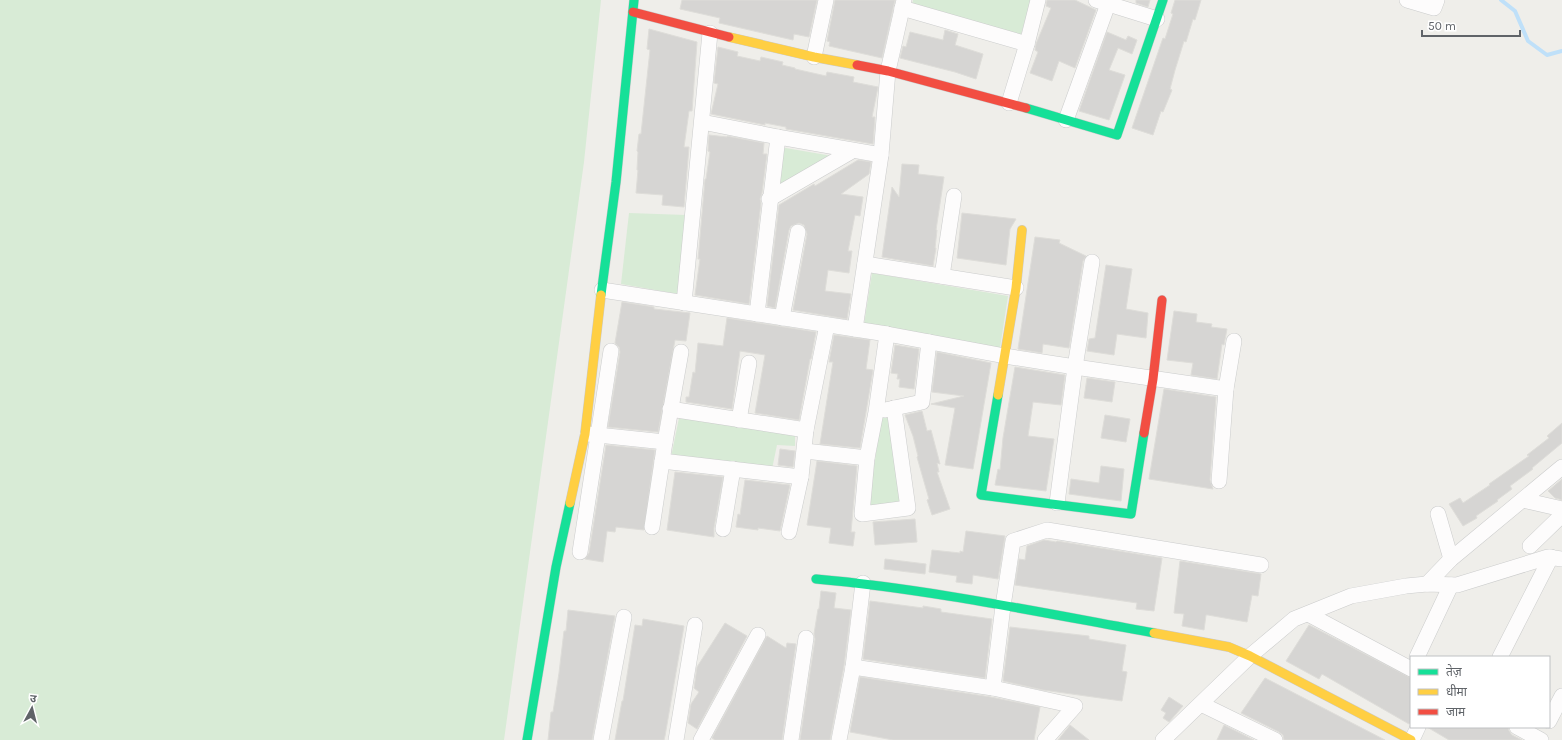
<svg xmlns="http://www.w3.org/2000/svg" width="1562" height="740" viewBox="0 0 1562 740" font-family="Karla,'Noto Sans Devanagari',sans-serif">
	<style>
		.green { fill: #d8ebd6 }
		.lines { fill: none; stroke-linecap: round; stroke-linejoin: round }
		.stream { stroke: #bfe0f9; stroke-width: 4 }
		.building { fill: #d6d5d3; stroke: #deddd9 }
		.street-casing { stroke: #cbcccc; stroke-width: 16 }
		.fast-casing { stroke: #cacacb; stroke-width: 10 }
		.slow-casing { stroke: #cacacb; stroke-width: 10 }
		.jam-casing { stroke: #cacacb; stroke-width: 10 }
		.street { stroke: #fdfcfc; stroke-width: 15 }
		.fast { stroke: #16e098; stroke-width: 9 }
		.slow { stroke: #ffcf43; stroke-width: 9 }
		.jam { stroke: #f24e42; stroke-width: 9 }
	</style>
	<rect width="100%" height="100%" fill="#efeeea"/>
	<!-- green -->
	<g class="green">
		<path d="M 0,0 L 601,0 L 584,162 L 504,740 L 0,740 Z"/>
		<path d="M 913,0 L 1031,0 L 1020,38 L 912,6 Z"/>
		<path d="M 780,147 L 838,157 L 775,191 Z"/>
		<path d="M 629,213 L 686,215 L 678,294 L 621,284 Z"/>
		<path d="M 872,273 L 1008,296 L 1000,348 L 864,324 Z"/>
		<path d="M 890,415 L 903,504 L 868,508 L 881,418 Z"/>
		<path d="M 679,418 L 795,433 L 795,446 L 777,445 L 772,469 L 671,457 Z"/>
	</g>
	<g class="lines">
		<!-- stream -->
		<path class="stream" d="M 1501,0 L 1515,11 L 1528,41 L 1547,55 L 1562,51"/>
	</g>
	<!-- building -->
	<g class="building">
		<path d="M 682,0 L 817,0 L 809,37 L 794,34 L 793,40 L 719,23 L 720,18 L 680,9 Z"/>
		<path d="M 835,0 L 895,0 L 882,58 L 829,46 L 830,42 L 827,41 Z"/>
		<path d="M 1047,0 L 1075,0 L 1096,10 L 1075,68 L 1059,61 L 1052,81 L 1030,73 L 1038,52 L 1035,50 L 1036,44 L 1051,8 L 1046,6 Z"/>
		<path d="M 1136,0 L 1150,0 L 1148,7 L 1136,3 Z"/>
		<path d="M 1175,0 L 1201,0 L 1195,20 L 1193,19 L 1186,42 L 1184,41 L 1175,70 L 1170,89 L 1172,90 L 1163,112 L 1161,111 L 1153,135 L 1132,128 L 1163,38 L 1165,39 L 1173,14 L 1171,13 Z"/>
		<path d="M 649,29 L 697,42 L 692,111 L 689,111 L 684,147 L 689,147 L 684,207 L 662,205 L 663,195 L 636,193 L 638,170 L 637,170 L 638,152 L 637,151 L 639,134 L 641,134 L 650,50 L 647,49 Z"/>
		<path d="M 945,30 L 958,34 L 955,45 L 983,54 L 976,79 L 955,72 L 900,58 L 903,46 L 906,47 L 910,32 L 943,40 Z"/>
		<path d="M 1107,32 L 1126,40 L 1128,36 L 1137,40 L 1132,54 L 1118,48 L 1109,70 L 1125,75 L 1109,120 L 1079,111 Z"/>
		<path d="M 718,47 L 738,52 L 737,56 L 760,61 L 761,57 L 783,62 L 782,65 L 795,68 L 795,69 L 826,76 L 827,72 L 854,77 L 853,82 L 878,87 L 872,117 L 875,117 L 873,144 L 786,129 L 786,127 L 765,123 L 765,125 L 711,114 L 718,84 L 714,83 Z"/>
		<path d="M 709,135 L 727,137 L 727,136 L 764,143 L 763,154 L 767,154 L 762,193 L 760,199 L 761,203 L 749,304 L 695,295 L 700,259 L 698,259 L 699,249 L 705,179 L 706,179 L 710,152 L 708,151 Z"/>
		<path d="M 858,160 L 871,162 L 869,174 L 841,194 L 863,197 L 860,216 L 855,215 L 848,251 L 852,251 L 849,273 L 828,270 L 825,291 L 851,294 L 847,319 L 793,310 L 807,234 L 804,225 L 799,223 L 791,226 L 789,230 L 775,308 L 767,306 L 779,205 L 814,184 L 815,186 Z"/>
		<path d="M 902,164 L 919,165 L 918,174 L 944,177 L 936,230 L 937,230 L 935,248 L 936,248 L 933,266 L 882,257 L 892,187 L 899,197 Z"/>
		<path d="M 962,213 L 1016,219 L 1010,229 L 1006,265 L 957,258 Z"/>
		<path d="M 1035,237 L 1060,240 L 1059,243 L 1086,256 L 1083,261 L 1069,348 L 1043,344 L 1042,353 L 1018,349 Z"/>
		<path d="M 1106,265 L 1132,269 L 1126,309 L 1148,313 L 1146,338 L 1117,334 L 1114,355 L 1087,351 L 1089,339 L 1095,338 Z"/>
		<path d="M 622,302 L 654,307 L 654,309 L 690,313 L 686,341 L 675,340 L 658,432 L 608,427 L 620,352 L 619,347 L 615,343 Z"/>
		<path d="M 1174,311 L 1197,314 L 1196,322 L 1212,324 L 1211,327 L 1227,329 L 1224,345 L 1222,344 L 1217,379 L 1191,375 L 1193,363 L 1167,360 Z"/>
		<path d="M 727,318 L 816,332 L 811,359 L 810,359 L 799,420 L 755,413 L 765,355 L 740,351 L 732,409 L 686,402 L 686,397 L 689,397 L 693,372 L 695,373 L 698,343 L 723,346 Z"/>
		<path d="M 834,335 L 870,340 L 866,369 L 873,370 L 860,448 L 820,444 L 833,362 L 829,362 Z"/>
		<path d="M 895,345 L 919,349 L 914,389 L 899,387 L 900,379 L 897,379 L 898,374 L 891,373 Z"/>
		<path d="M 937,352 L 991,363 L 973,469 L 945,465 L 955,408 L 931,404 L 964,396 L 932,392 Z"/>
		<path d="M 1015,367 L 1065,375 L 1061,405 L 1033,402 L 1028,436 L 1054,439 L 1046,491 L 995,485 L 998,469 L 1000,470 L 1003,438 Z"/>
		<path d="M 1087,378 L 1115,382 L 1112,402 L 1084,398 Z"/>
		<path d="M 1164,389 L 1216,397 L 1210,480 L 1213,489 L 1149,479 Z"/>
		<path d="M 922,411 L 927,431 L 931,430 L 940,464 L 937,463 L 939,472 L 937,472 L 950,509 L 932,515 L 927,500 L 929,499 L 917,457 L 918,456 L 913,436 L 905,415 Z"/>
		<path d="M 1105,415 L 1130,419 L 1126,442 L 1101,438 Z"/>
		<path d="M 1562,423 L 1562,443 L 1532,468 L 1533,469 L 1510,486 L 1512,489 L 1497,500 L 1498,501 L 1476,516 L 1477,518 L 1463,526 L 1449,504 L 1460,498 L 1463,503 L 1490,485 L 1489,484 L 1529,456 L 1527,455 L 1549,438 L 1547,436 Z"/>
		<path d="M 606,445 L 655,450 L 644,530 L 616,527 L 615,532 L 607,531 L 603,562 L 585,559 L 589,553 Z"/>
		<path d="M 780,449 L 795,451 L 793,467 L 778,465 Z"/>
		<path d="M 817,461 L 857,466 L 851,532 L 855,532 L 853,546 L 829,543 L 831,528 L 807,525 Z"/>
		<path d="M 1101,466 L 1124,469 L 1121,501 L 1069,494 L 1071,479 L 1099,483 Z"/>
		<path d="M 675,472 L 723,477 L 714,528 L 714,537 L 667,530 Z"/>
		<path d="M 1562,479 L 1562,500 L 1555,498 L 1548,491 Z"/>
		<path d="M 745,480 L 790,485 L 780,531 L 758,528 L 758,530 L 736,527 L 738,514 L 740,515 Z"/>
		<path d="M 915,519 L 917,542 L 875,545 L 873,522 Z"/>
		<path d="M 966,531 L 1005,536 L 998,579 L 973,575 L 972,584 L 956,582 L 957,576 L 929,572 L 932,550 L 960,553 L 960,551 L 963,552 Z"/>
		<path d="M 1044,540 L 1056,542 L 1057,541 L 1162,558 L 1154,611 L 1136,609 L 1137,603 L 1015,585 L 1019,559 L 1025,560 L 1027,546 Z"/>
		<path d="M 885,559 L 926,564 L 925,574 L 884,569 Z"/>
		<path d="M 1180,561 L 1261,574 L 1258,596 L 1252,595 L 1247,622 L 1208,615 L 1206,615 L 1204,630 L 1182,626 L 1184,614 L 1174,613 Z"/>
		<path d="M 821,591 L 836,593 L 834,608 L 851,610 L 844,666 L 830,740 L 800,740 L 815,639 L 814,634 L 818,609 L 819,609 Z"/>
		<path d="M 870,601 L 923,608 L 923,606 L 941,609 L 941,612 L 992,619 L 985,678 L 863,659 Z"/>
		<path d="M 568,610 L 615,616 L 592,740 L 548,740 L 551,712 L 553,712 L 559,673 L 564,631 L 566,631 Z"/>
		<path d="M 643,619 L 684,626 L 665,736 L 664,740 L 615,740 L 622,701 L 623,701 L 635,625 L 642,626 Z"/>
		<path d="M 725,623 L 747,636 L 697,729 L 688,723 L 691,704 L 699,692 L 694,688 L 697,667 Z"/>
		<path d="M 1309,625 L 1411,678 L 1411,722 L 1409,724 L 1322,674 L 1319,679 L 1286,661 Z"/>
		<path d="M 1010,627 L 1089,636 L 1089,639 L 1126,645 L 1122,671 L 1127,672 L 1122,701 L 1043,690 L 1003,681 Z"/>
		<path d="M 767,636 L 786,648 L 787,643 L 796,644 L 782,740 L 715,740 L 712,738 Z"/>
		<path d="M 860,677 L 991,697 L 1040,707 L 1034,740 L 893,740 L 850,732 Z"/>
		<path d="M 1265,678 L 1267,679 L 1385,740 L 1284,740 L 1283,735 L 1279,732 L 1241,713 Z"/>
		<path d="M 1169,697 L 1183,706 L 1169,722 L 1163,718 L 1166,713 L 1161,710 Z"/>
		<path d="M 1070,725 L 1089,740 L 1058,740 Z"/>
		<path d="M 1224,725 L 1254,740 L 1217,740 Z"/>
		<path d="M 1427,727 L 1508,727 L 1509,731 L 1512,735 L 1522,740 L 1449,740 Z"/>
	</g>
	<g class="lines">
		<!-- street casing -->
		<g class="street-casing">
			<g id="street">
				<path d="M 1096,0 L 1157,19"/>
				<path d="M 1407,0 L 1434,8 L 1437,0"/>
				<path d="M 902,8 L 1027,44"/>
				<path d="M 814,57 L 826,0"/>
				<path d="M 1009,103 L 1027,44 L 1038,0"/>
				<path d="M 1066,120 L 1108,4"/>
				<path d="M 702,122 L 778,137 L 881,155"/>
				<path d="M 769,199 L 852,151"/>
				<path d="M 865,264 L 1016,288"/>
				<path d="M 942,276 L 954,196"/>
				<path d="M 602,290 L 887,334 L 1005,356 L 1075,367 L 1226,389"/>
				<path d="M 684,303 L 710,33"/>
				<path d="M 757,314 L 778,137"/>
				<path d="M 782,318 L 798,232"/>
				<path d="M 855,329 L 881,155 L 888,71 L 904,0"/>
				<path d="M 887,334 L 876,412 L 867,458 L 862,514 L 908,508 L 894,408"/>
				<path d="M 670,409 L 806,430"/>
				<path d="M 885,410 L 922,402 L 929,342"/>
				<path d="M 739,420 L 749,363"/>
				<path d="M 588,434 L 665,442"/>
				<path d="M 805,451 L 867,458"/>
				<path d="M 662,461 L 801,477"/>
				<path d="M 1219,481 L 1226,389 L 1234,341"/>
				<path d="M 1523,500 L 1562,509"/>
				<path d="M 1057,503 L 1075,367 L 1092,262"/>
				<path d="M 1438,514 L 1451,559"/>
				<path d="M 652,527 L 665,442 L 681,352"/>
				<path d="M 723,529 L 733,469"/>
				<path d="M 789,532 L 801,477 L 806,430 L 827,325"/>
				<path d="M 1530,546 L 1562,515"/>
				<path d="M 580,552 L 611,351"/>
				<path d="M 1427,584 L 1451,559 L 1562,467"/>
				<path d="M 1308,614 L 1411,669"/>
				<path d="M 1417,657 L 1451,585"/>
				<path d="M 1500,657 L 1551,557"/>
				<path d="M 853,667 L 993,688 L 1075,706 L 1045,740"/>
				<path d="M 993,688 L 1003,606 L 1013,541 L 1047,530 L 1261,565"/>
				<path d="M 1201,704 L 1275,740"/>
				<path d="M 1549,721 L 1562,696"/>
				<path d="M 1517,727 L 1541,740"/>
				<path d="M 601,740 L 624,617"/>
				<path d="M 676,740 L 695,625"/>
				<path d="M 701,740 L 758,635"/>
				<path d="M 791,740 L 806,638"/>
				<path d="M 839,740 L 853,667 L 863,583"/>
				<path d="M 1163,740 L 1250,656 L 1294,619 L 1351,596 L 1406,586 L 1427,584 L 1457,585 L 1548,557 L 1562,559"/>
				<path d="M 1412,740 L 1418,727"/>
			</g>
		</g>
		<!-- fast casing -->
		<g class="fast-casing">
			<g id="fast">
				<path d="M 1026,108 L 1117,135 L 1163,0"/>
				<path d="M 601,295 L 616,182 L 634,0"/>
				<path d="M 998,395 L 981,495 L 1131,514 L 1144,433"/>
				<path d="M 816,579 C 929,589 1043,613 1154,633"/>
				<path d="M 527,740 L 556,567 L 570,503"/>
			</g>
		</g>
		<!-- slow casing -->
		<g class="slow-casing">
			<g id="slow">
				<path d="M 729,37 L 814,57 L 857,65"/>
				<path d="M 998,395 L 1016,288 L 1022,230"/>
				<path d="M 570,503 L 585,434 L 601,295"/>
				<path d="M 1154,633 L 1229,647 L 1250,656 L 1411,740"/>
			</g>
		</g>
		<!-- jam casing -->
		<g class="jam-casing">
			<g id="jam">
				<path d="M 633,12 L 729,37"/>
				<path d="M 857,65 L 888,71 L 1026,108"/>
				<path d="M 1144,433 L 1153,379 L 1162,300"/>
			</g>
		</g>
		<!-- street -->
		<use href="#street" class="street"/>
		<!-- fast -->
		<use href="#fast" class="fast"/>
		<!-- slow -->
		<use href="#slow" class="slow"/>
		<!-- jam -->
		<use href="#jam" class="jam"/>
	</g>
	<!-- legend -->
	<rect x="1410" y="656" width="140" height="72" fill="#ffffff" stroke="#bfc1c3"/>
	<rect x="1418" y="669" width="20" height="6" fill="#16e098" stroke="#bfc1c3"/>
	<text x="1446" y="676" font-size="12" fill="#5f6368">तेज़</text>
	<rect x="1418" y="689" width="20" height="6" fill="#ffcf43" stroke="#bfc1c3"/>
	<text x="1446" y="696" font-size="12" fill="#5f6368">धीमा</text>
	<rect x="1418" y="709" width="20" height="6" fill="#f24e42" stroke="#bfc1c3"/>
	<text x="1446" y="716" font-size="12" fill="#5f6368">जाम</text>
	<!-- north arrow -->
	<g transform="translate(32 708) rotate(7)" stroke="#ffffff" stroke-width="3" paint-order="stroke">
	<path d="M0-3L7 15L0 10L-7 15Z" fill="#5f6368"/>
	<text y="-6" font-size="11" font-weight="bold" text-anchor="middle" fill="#5f6368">उ</text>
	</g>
	<!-- scale -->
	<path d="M1422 30v6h98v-6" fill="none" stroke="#5f6368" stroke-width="2"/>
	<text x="1428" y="30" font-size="12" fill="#5f6368" stroke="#ffffff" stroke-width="3" paint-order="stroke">50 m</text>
</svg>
